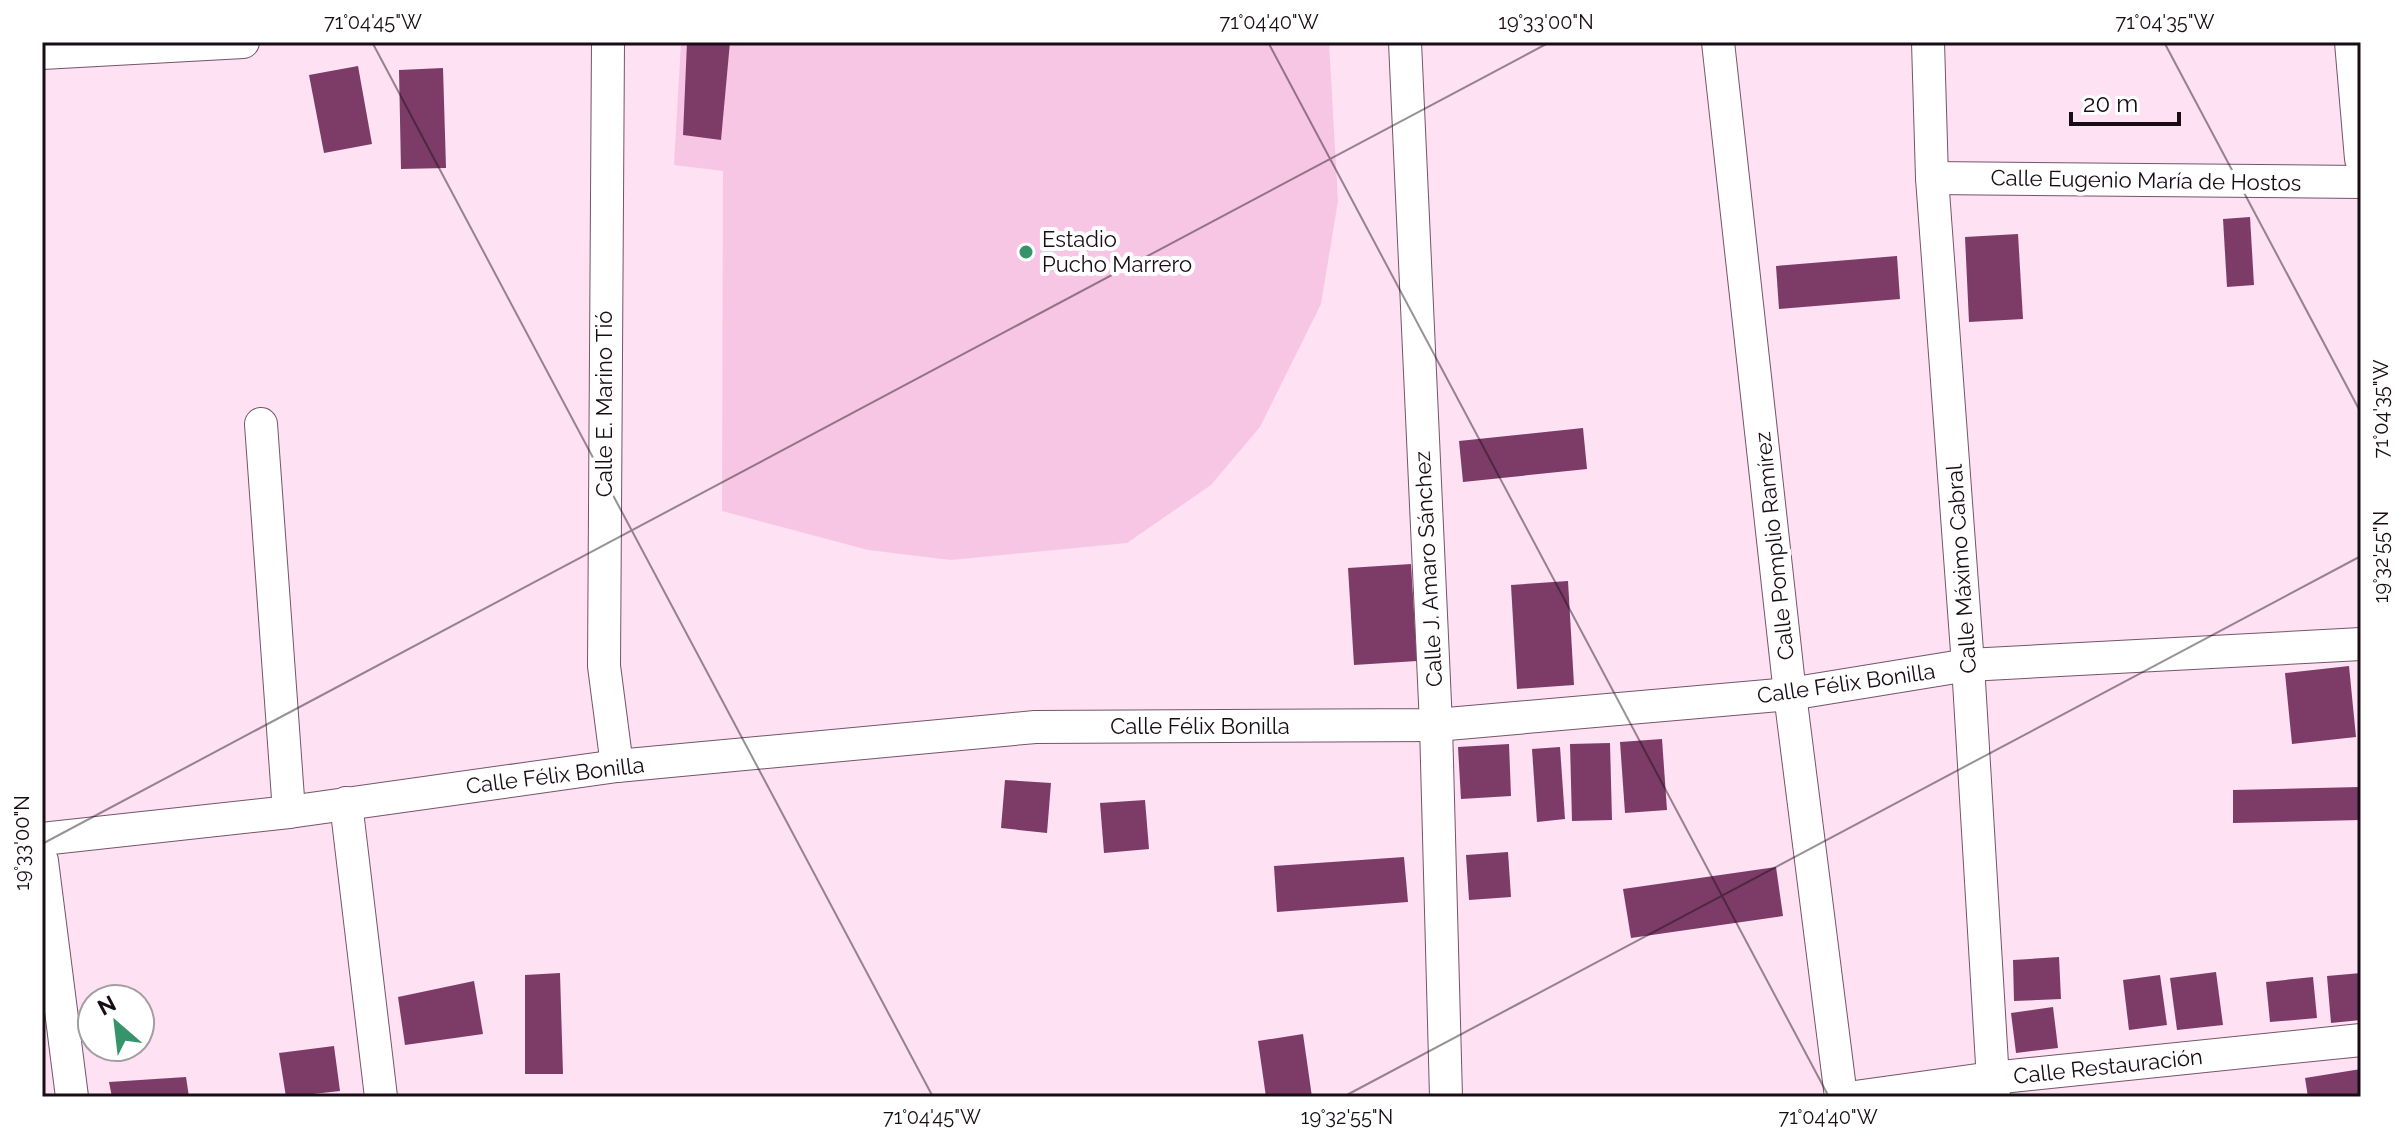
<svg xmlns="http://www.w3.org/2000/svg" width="2403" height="1139" viewBox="0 0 2403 1139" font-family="Raleway,sans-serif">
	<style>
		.green { fill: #f8c6e5 }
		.building { fill: #7c3c67 }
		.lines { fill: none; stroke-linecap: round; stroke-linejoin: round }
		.street-casing { stroke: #745568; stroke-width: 34 }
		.street { stroke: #fff; stroke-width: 32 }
		.ticks { fill: none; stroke: #190d15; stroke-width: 2; stroke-opacity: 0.45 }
		.poi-dot { fill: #36936a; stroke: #fff; stroke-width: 3 }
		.labels { text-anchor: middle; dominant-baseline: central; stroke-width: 8; stroke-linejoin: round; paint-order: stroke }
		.street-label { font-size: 22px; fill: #190d15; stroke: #fff }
		.poi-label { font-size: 22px; fill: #190d15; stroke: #fff; text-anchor: start }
		.neatline { fill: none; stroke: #190d15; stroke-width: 3 }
		.ticks-label { font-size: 20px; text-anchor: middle; fill: #190d15 }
	</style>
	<rect width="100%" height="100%" fill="#fee1f3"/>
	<!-- green -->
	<path class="green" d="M 681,42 L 1329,42 L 1338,201 L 1321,304 L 1260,427 L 1211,485 L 1127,543 L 951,560 L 868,550 L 722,511 L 723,171 L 674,165 Z"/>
	<!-- building -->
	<g class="building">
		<path d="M 687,42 L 730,42 L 721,140 L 683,135 Z"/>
		<path d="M 358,66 L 372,144 L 324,153 L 309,75 Z"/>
		<path d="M 443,68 L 446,168 L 401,169 L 399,70 Z"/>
		<path d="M 2250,217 L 2254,285 L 2227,287 L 2223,219 Z"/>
		<path d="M 2018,234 L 2023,319 L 1969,322 L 1965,237 Z"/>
		<path d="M 1897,256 L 1900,299 L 1779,309 L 1776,266 Z"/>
		<path d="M 1583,428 L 1587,469 L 1463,482 L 1459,441 Z"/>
		<path d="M 1411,564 L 1417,661 L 1354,665 L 1348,568 Z"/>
		<path d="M 1568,581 L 1574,685 L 1517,689 L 1511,585 Z"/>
		<path d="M 2349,666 L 2356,737 L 2292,744 L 2285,673 Z"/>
		<path d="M 1662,739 L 1667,810 L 1625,813 L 1620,742 Z"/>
		<path d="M 1610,743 L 1612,820 L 1572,821 L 1570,744 Z"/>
		<path d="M 1509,744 L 1511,796 L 1461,799 L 1458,747 Z"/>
		<path d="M 1560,747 L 1565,819 L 1537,822 L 1532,749 Z"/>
		<path d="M 1005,780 L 1051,783 L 1047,833 L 1001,828 Z"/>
		<path d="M 2359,787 L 2360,820 L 2233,823 L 2233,790 Z"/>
		<path d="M 1145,800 L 1149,849 L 1104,853 L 1100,803 Z"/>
		<path d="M 1508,852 L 1511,897 L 1469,900 L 1466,855 Z"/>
		<path d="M 1404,857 L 1408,902 L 1277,912 L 1274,866 Z"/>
		<path d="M 1776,867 L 1783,916 L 1631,938 L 1623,889 Z"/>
		<path d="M 2059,957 L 2061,999 L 2014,1001 L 2013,960 Z"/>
		<path d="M 2216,972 L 2223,1025 L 2177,1030 L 2170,978 Z"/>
		<path d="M 560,973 L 563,1074 L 525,1074 L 525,975 Z"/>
		<path d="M 2361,973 L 2361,1020 L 2331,1023 L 2327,976 Z"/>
		<path d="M 2160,975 L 2167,1025 L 2129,1030 L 2123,980 Z"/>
		<path d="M 2313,977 L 2317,1018 L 2270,1022 L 2266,982 Z"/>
		<path d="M 474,981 L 483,1034 L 405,1045 L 398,997 Z"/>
		<path d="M 2053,1007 L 2058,1048 L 2016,1053 L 2011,1013 Z"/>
		<path d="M 1303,1034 L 1312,1097 L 1266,1097 L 1258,1041 Z"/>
		<path d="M 334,1046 L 340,1091 L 286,1097 L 279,1053 Z"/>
		<path d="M 2361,1069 L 2361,1097 L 2308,1097 L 2305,1078 Z"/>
		<path d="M 186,1077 L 189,1097 L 112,1097 L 109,1082 Z"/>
	</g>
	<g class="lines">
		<!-- street casing -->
		<g class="street-casing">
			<g id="street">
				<path d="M 608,42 L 604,666 L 617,766"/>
				<path d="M 1405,42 L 1436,725 L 1446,1097"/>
				<path d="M 1718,42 L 1790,694 L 1841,1097"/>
				<path d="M 1928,42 L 1932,178 L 1968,665 L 1994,1097"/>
				<path d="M 2351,42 L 2361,159"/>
				<path d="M 42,53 L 243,42"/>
				<path d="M 1932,178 L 2361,182"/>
				<path d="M 261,424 L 289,812"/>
				<path d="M 346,803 L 381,1097"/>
				<path d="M 42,839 L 289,812 L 617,766 L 1035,727 L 1436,725 L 1790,694 L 1968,665 L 2361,644"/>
				<path d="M 42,861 L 72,1097"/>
				<path d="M 1855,1097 L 1992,1078 L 2361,1040"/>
			</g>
		</g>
		<!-- street -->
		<use href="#street" class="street"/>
	</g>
	<!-- ticks -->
	<path class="ticks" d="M 372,42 L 933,1097M 1268,42 L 1829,1097M 2164,42 L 2361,413M 42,844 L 1550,42M 1343,1097 L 2361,556"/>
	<!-- markers -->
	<circle class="poi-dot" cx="1026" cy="252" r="8"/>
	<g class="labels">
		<!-- street labels -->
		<g class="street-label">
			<text transform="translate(2146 180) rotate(1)">Calle Eugenio María de Hostos</text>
			<text transform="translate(604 404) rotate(-90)">Calle E. Marino Tió</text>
			<text transform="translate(1774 546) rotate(-96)">Calle Pomplio Ramírez</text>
			<text transform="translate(1428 569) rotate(-93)">Calle J. Amaro Sánchez</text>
			<text transform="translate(1961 569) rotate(-94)">Calle Máximo Cabral</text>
			<text transform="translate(1846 683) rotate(-8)">Calle Félix Bonilla</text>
			<text x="1200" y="726">Calle Félix Bonilla</text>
			<text transform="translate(555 775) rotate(-7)">Calle Félix Bonilla</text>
			<text transform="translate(2108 1066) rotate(-6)">Calle Restauración</text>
		</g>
		<!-- poi labels -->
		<g class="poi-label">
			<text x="1042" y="239">Estadio<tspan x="1042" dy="25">Pucho Marrero</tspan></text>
		</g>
	</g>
	<!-- border -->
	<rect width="2403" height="1139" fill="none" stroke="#ffffff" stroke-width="88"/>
	<!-- north arrow -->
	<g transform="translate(116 1023) rotate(332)"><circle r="38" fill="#ffffff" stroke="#a39ea1" stroke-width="2"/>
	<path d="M0-6L14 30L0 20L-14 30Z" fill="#36936a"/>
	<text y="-12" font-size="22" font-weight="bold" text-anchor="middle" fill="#190d15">N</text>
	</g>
	<!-- scale -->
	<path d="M2071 112v12h108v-12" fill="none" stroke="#190d15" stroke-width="4"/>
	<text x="2083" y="112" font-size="24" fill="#190d15" stroke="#ffffff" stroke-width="6" paint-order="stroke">20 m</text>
	<rect x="44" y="44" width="2315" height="1051" class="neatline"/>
	<g class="ticks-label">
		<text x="373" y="29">71°04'45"W</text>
		<text x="1269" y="29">71°04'40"W</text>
		<text x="1546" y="29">19°33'00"N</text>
		<text x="2165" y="29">71°04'35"W</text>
		<text transform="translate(2381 409) rotate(-90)" y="7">71°04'35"W</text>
		<text transform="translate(2381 557) rotate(-90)" y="7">19°32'55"N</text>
		<text transform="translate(22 843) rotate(-90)" y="7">19°33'00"N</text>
		<text x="932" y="1124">71°04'45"W</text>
		<text x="1347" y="1124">19°32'55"N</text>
		<text x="1828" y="1124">71°04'40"W</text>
	</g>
</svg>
